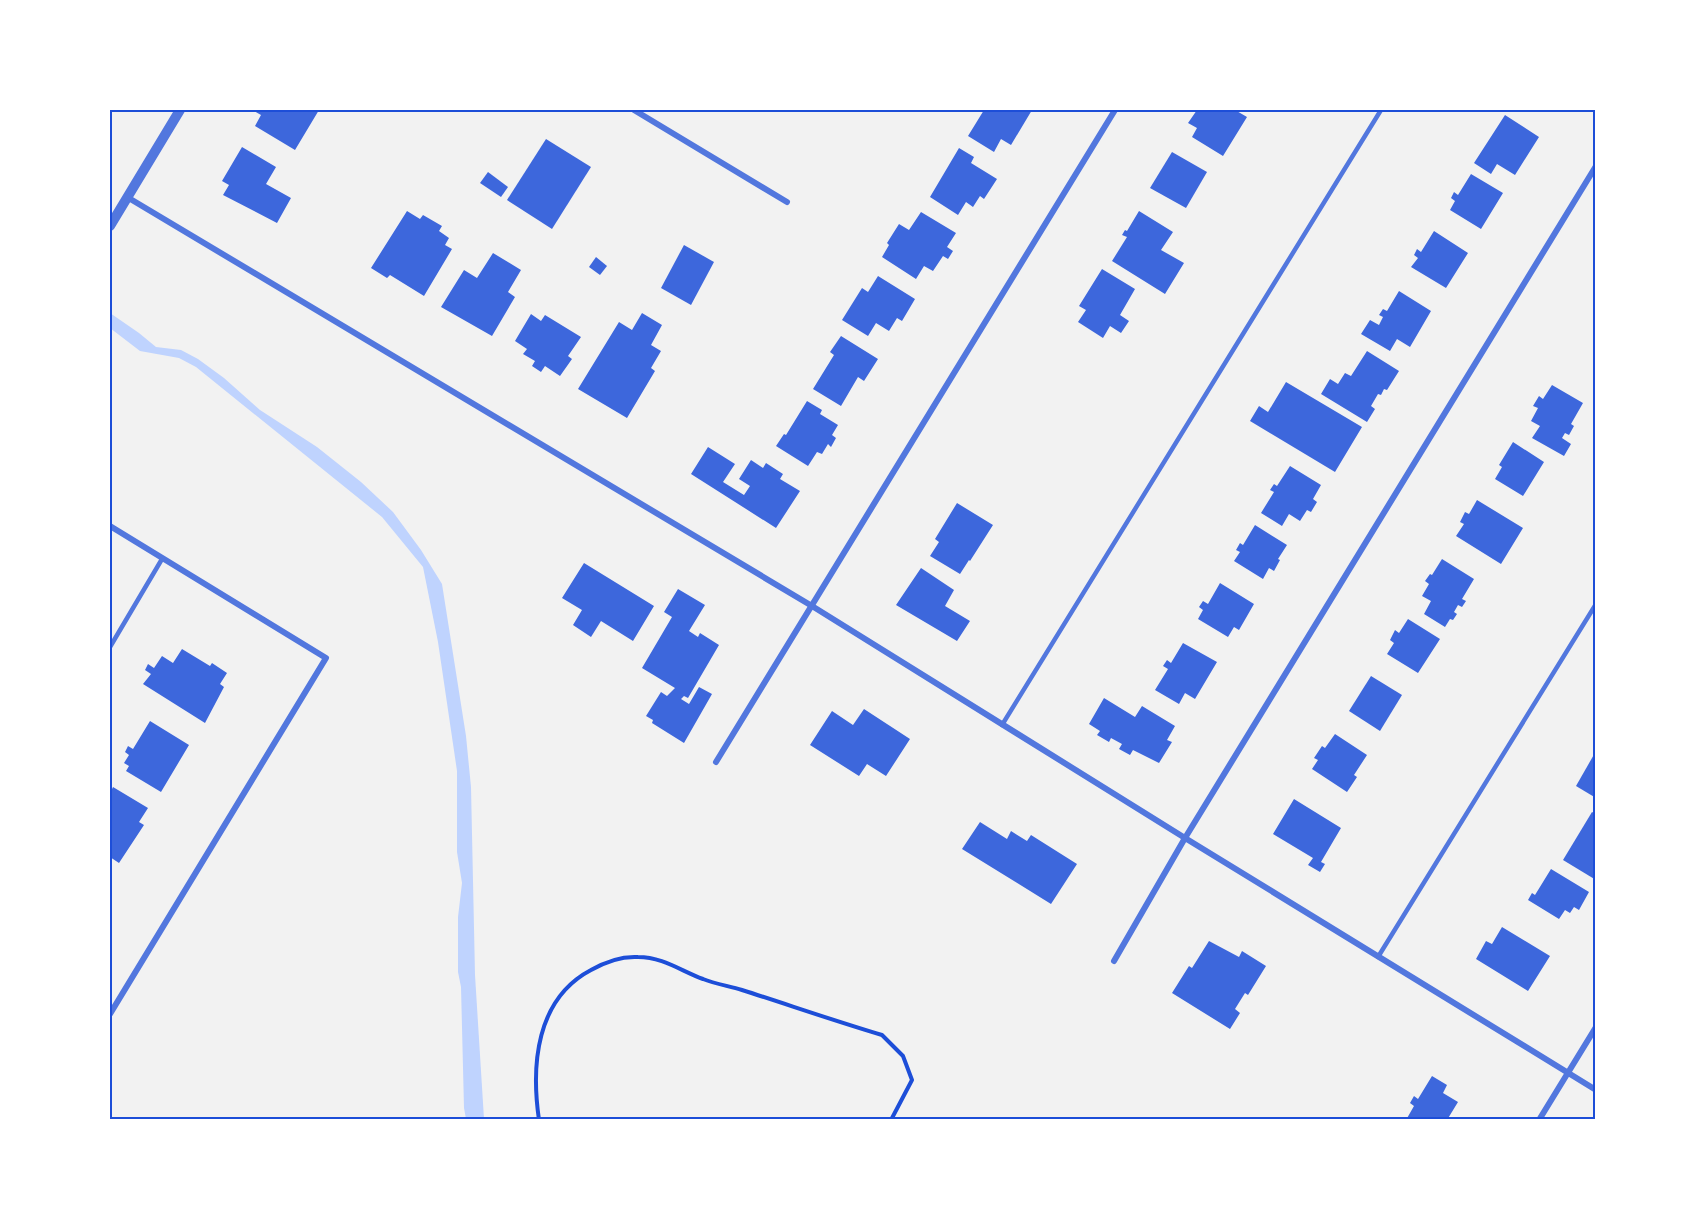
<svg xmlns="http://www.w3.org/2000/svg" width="1705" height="1229" viewBox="0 0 1705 1229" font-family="'IBM Plex Sans',sans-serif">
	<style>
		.water { fill: #bfd3fe }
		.building { fill: #3d67dc }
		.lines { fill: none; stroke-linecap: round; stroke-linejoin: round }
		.path { stroke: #1d4ed8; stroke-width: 4 }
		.service { stroke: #5277de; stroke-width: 4.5 }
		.minor { stroke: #5277de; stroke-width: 6 }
		.tertiary { stroke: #5277de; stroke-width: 10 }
		.neatline { fill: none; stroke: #1d4ed8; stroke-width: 2 }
	</style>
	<rect width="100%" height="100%" fill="#f2f2f2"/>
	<!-- water -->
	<path class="water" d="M 110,313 L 139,333 L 156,347 L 181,350 L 198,359 L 224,378 L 260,410 L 317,447 L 361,482 L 393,512 L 421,550 L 442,584 L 466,736 L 471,787 L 475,975 L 484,1119 L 466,1119 L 464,1108 L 461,987 L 458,972 L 458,917 L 462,883 L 457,852 L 457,771 L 438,642 L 423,567 L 382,517 L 196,367 L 179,358 L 140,351 L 110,328 Z"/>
	<!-- building -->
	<g class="building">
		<path d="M 252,110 L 319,110 L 295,150 L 255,126 L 261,115 Z"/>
		<path d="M 984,110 L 1032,110 L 1011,145 L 1001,139 L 994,152 L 968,136 Z"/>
		<path d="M 1197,110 L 1235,110 L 1247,117 L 1223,156 L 1192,137 L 1197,128 L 1188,123 Z"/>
		<path d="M 1505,115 L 1539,137 L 1515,175 L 1497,164 L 1491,174 L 1474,163 Z"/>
		<path d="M 546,139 L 591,167 L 552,229 L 507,200 Z"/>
		<path d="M 242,147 L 276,167 L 266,184 L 291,198 L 277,223 L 223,195 L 229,185 L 222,181 Z"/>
		<path d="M 959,148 L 974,157 L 971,163 L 997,179 L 984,199 L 980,196 L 973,207 L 966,202 L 958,215 L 930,197 Z"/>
		<path d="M 1172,152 L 1207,172 L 1186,208 L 1150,188 Z"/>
		<path d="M 488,172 L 508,187 L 501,197 L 480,183 Z"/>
		<path d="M 1471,174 L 1503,193 L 1481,229 L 1450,210 L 1455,201 L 1451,198 L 1454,192 L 1458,195 Z"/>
		<path d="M 407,211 L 420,219 L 423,215 L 442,226 L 439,231 L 449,238 L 445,245 L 452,249 L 424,296 L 390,275 L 387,278 L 371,268 Z"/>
		<path d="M 1139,211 L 1173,232 L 1161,250 L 1184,263 L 1165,294 L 1112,261 L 1127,237 L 1122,235 L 1125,230 L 1127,231 Z"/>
		<path d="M 921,212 L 956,233 L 947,247 L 953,251 L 948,259 L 943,256 L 933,271 L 924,266 L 916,279 L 882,257 L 889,245 L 887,243 L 899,224 L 909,230 Z"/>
		<path d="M 1434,231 L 1468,253 L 1446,288 L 1411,267 L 1418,258 L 1414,255 L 1417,249 L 1421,252 Z"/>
		<path d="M 684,245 L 714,262 L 691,305 L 661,288 Z"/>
		<path d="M 493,253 L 521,270 L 508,292 L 515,297 L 492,336 L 441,307 L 464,270 L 477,278 Z"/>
		<path d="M 596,257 L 607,266 L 600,275 L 589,267 Z"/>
		<path d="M 1102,269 L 1135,289 L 1120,315 L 1129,321 L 1121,333 L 1110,326 L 1103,338 L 1078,322 L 1086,310 L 1079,306 Z"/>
		<path d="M 878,276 L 915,299 L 902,321 L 897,318 L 889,331 L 876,323 L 868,336 L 842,320 L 862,288 L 868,292 Z"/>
		<path d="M 1399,291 L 1431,311 L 1410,347 L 1397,339 L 1390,351 L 1361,334 L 1370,320 L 1379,325 L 1383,317 L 1379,315 L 1383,309 L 1387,311 Z"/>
		<path d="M 642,313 L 662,325 L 651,345 L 661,351 L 651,368 L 655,371 L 627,418 L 578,389 L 619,322 L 632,330 Z"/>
		<path d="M 531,314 L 541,321 L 545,315 L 581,337 L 568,356 L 572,359 L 560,376 L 545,366 L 541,372 L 532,366 L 535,361 L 523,354 L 527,349 L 515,341 Z"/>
		<path d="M 841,336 L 878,359 L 864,381 L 858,377 L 841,406 L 813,389 L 834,355 L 830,352 Z"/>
		<path d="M 1367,351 L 1399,371 L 1387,390 L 1384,389 L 1381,395 L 1378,394 L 1371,406 L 1375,409 L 1367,422 L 1321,394 L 1330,379 L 1338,384 L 1345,373 L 1351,376 Z"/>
		<path d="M 1286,382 L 1362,427 L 1335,472 L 1250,421 L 1259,406 L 1268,412 Z"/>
		<path d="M 1552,385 L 1583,403 L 1571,424 L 1574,426 L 1569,435 L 1565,433 L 1562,438 L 1571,444 L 1564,456 L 1532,438 L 1540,426 L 1531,421 L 1538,408 L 1533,406 L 1539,396 L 1543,399 Z"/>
		<path d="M 807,401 L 822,410 L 820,414 L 838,425 L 832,435 L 836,438 L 831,447 L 828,444 L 822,454 L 817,452 L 808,466 L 776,446 L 784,434 L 786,435 Z"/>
		<path d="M 1513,442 L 1544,462 L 1523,496 L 1495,479 L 1502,467 L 1499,465 Z"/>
		<path d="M 708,447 L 735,464 L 723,482 L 744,495 L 750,486 L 739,479 L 751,460 L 763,468 L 766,463 L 783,474 L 780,479 L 800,491 L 776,528 L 691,474 Z"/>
		<path d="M 1290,466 L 1321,485 L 1313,499 L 1317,502 L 1311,512 L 1307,510 L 1300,521 L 1289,514 L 1282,526 L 1261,513 L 1274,492 L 1270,490 L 1274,484 L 1277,486 Z"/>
		<path d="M 1477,500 L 1523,528 L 1501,564 L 1456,536 L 1464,524 L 1460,522 L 1465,512 L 1469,514 Z"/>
		<path d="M 957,503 L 993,525 L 970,561 L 969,560 L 960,574 L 930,556 L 939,542 L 935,539 Z"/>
		<path d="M 1255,525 L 1287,545 L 1278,559 L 1280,560 L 1274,571 L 1269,568 L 1263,579 L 1234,561 L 1240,552 L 1236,550 L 1240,543 L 1243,545 Z"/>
		<path d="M 1442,559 L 1474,579 L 1462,599 L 1466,601 L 1462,607 L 1458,605 L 1454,612 L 1457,614 L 1453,620 L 1450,619 L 1445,627 L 1424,614 L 1431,601 L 1422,596 L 1429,584 L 1425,581 L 1430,574 L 1432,575 Z"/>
		<path d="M 584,563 L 654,606 L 633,641 L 601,621 L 591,637 L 573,625 L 582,610 L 562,598 Z"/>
		<path d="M 921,568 L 954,590 L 945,606 L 970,621 L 957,641 L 896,605 Z"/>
		<path d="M 1220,583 L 1254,604 L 1239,630 L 1234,627 L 1228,637 L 1198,619 L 1203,610 L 1199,607 L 1203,601 L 1208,604 Z"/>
		<path d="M 678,589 L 705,605 L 689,631 L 698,637 L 700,633 L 719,645 L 688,698 L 684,696 L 681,699 L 689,704 L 699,687 L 712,694 L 684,743 L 652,723 L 653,720 L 646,716 L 661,692 L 667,696 L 675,688 L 642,668 L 672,617 L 664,612 Z"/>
		<path d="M 1408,619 L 1440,639 L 1418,673 L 1387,654 L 1394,643 L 1390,640 L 1395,630 L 1399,633 Z"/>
		<path d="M 1183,643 L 1217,662 L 1195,699 L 1185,693 L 1179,704 L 1155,690 L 1168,669 L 1163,666 L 1167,660 L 1171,663 Z"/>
		<path d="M 182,649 L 210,666 L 212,663 L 227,673 L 220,684 L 224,687 L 205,723 L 143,684 L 151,674 L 145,670 L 148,664 L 154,668 L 162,656 L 173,663 Z"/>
		<path d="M 1371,676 L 1402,695 L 1380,731 L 1349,711 Z"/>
		<path d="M 1104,698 L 1135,717 L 1142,706 L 1175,726 L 1167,740 L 1172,742 L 1159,763 L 1133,750 L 1130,755 L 1119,749 L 1122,744 L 1111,738 L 1109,742 L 1097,735 L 1100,731 L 1089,724 Z"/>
		<path d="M 864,709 L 910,739 L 886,776 L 867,764 L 859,776 L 810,745 L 832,711 L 853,725 Z"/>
		<path d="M 150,721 L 189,745 L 161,792 L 126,771 L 129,766 L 124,763 L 129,755 L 125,752 L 128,746 L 133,749 Z"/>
		<path d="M 1335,734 L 1367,755 L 1354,775 L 1357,777 L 1347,792 L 1312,769 L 1318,760 L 1314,758 L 1322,746 L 1325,748 Z"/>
		<path d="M 1596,751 L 1596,798 L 1576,786 Z"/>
		<path d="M 113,787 L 148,808 L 139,822 L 144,825 L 119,863 L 110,857 L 110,793 Z"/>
		<path d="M 1294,799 L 1341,828 L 1321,862 L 1325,864 L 1320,872 L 1308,865 L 1313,858 L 1273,834 Z"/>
		<path d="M 1592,812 L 1596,814 L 1596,880 L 1563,860 Z"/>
		<path d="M 980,822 L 1007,839 L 1011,831 L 1027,841 L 1031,835 L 1077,864 L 1051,904 L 962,849 Z"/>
		<path d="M 1551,869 L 1589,892 L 1579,910 L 1574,907 L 1570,913 L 1565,910 L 1559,919 L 1528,900 L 1532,893 L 1535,895 Z"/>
		<path d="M 1502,927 L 1550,956 L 1528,991 L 1476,959 L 1486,941 L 1492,944 Z"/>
		<path d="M 1209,941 L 1239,957 L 1242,951 L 1266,966 L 1248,995 L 1245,993 L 1235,1009 L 1240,1013 L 1230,1029 L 1172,993 L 1189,966 L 1192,968 Z"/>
		<path d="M 1432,1076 L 1447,1085 L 1443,1093 L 1458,1102 L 1447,1120 L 1406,1120 L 1414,1106 L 1410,1103 L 1414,1096 L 1418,1099 Z"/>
	</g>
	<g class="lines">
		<!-- path -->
		<path class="path" d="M 539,1120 C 531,1065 536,999 591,970 C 605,962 621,956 638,957 C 663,957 681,971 703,979 C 715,984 729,986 742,990 C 789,1005 835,1021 882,1035 L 903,1056 L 912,1080 L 891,1120"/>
		<!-- service -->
		<g class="service">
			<path d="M 110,647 L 162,559"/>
			<path d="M 1002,725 L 1381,110"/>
			<path d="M 1378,957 L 1596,604"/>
		</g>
		<!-- minor -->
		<g class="minor">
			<path d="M 634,110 L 787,202"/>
			<path d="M 127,197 L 812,606 L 1185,838 L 1596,1090"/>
			<path d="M 110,526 L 326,658 L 110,1014"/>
			<path d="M 716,762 L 1115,110"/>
			<path d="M 1114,961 L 1185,838 L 1596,166"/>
			<path d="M 1539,1120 L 1596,1027"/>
		</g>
		<!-- tertiary -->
		<path class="tertiary" d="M 110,226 L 180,110"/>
	</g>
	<!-- border -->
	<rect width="1705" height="1229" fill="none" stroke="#ffffff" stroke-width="222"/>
	<rect x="111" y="111" width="1483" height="1007" class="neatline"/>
</svg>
